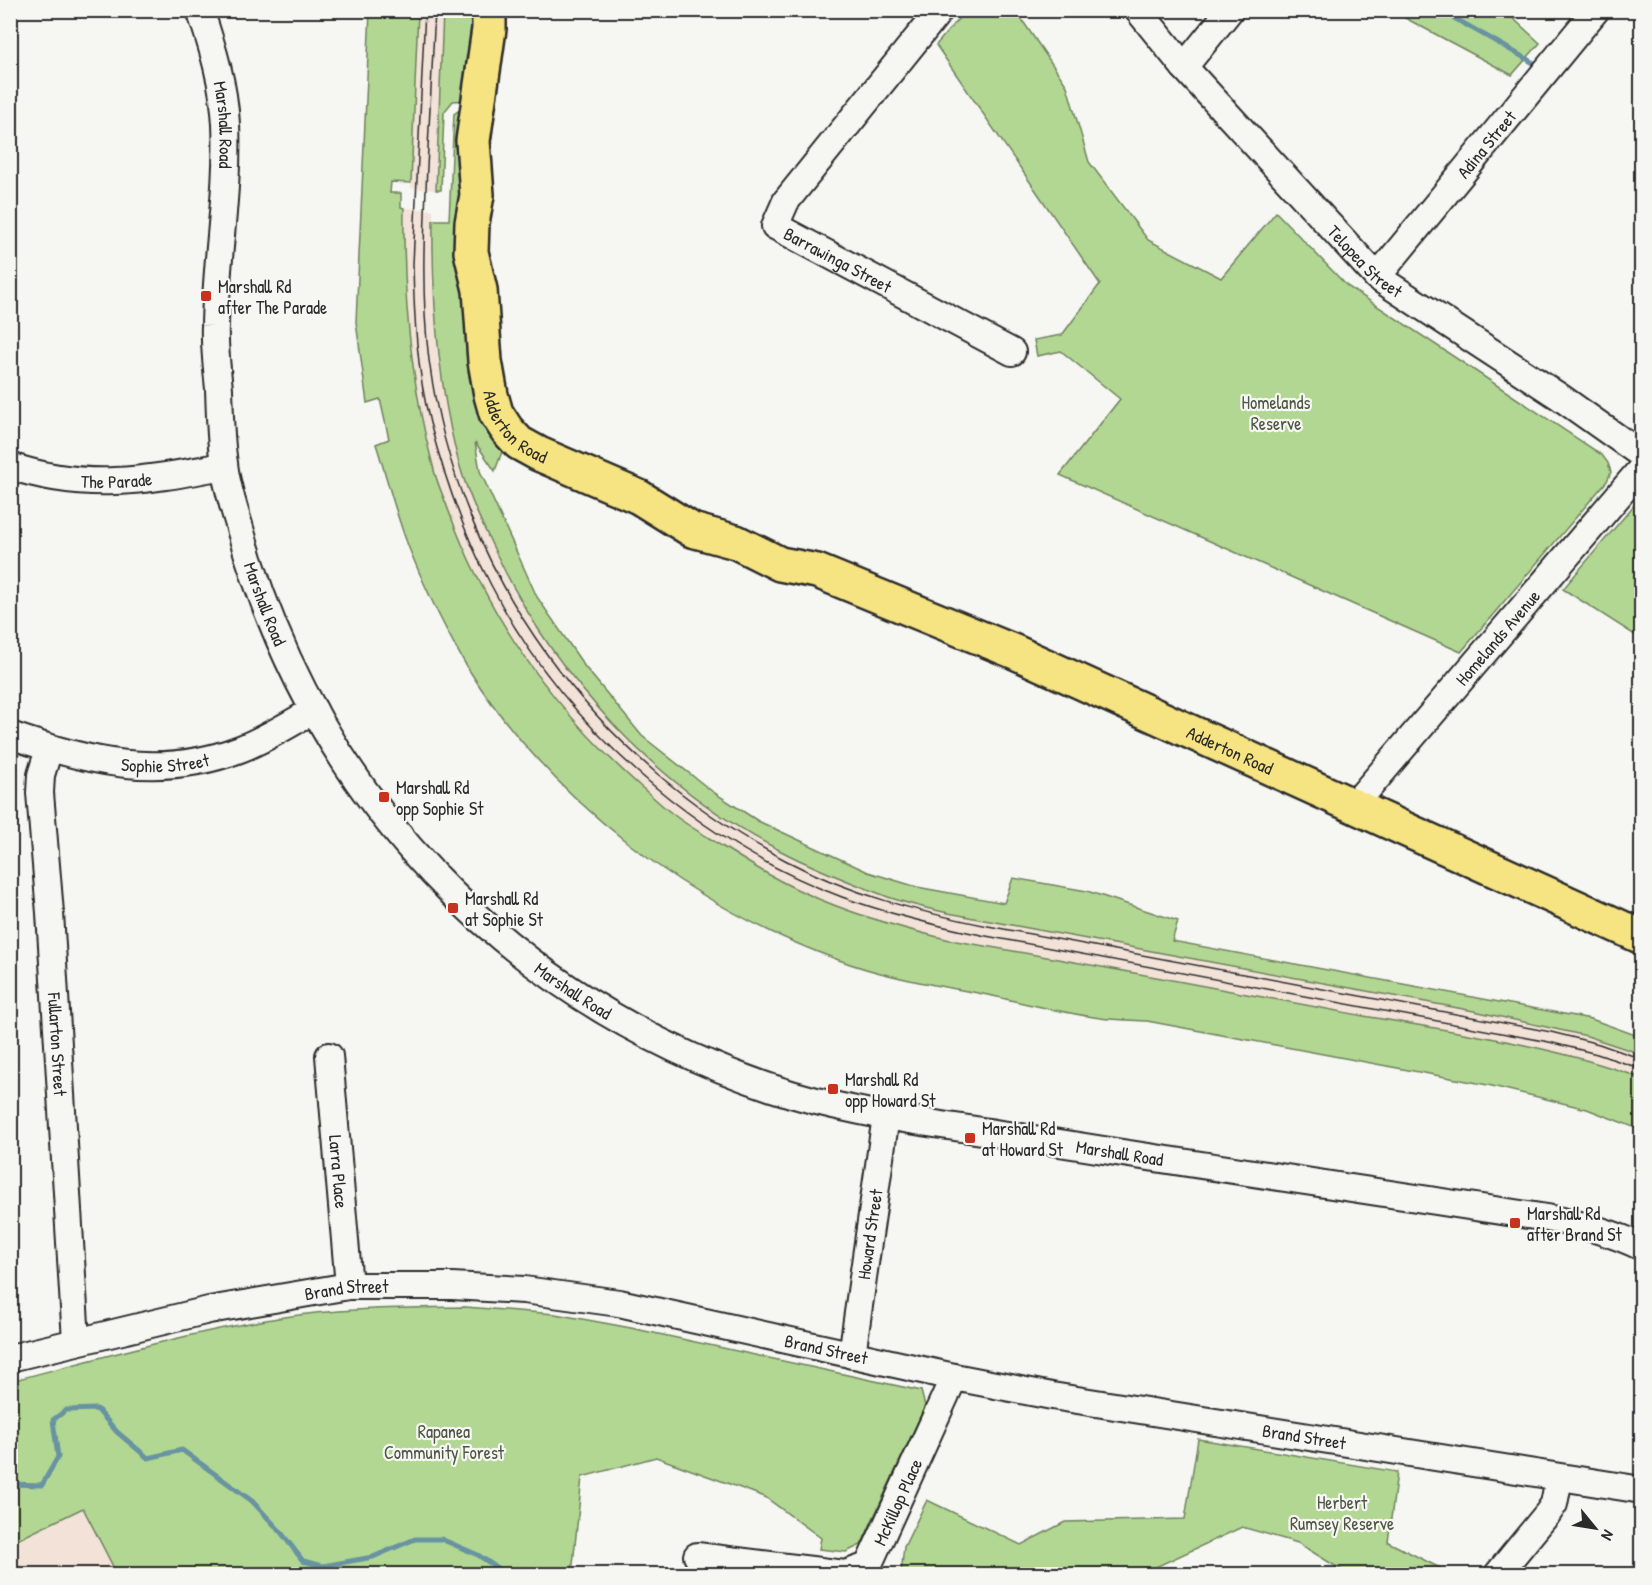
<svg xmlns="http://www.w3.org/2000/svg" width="1652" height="1585" viewBox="0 0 1652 1585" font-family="'Patrick Hand',sans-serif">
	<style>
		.built { fill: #f2e2d8 }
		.green { fill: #b2d792; stroke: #6e815e; stroke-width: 1.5 }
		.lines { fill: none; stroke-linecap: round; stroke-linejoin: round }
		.stream { stroke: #6793a1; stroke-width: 5 }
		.minor-casing { stroke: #2b2b2b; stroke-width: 30 }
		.major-casing { stroke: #2b2b2b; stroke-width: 38 }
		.minor { stroke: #f6f6f2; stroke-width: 26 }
		.major { stroke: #f6e381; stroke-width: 33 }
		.tram { stroke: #2b2b2b; stroke-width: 1.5 }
		.poi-dot { fill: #c8321e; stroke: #f6f6f2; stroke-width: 2 }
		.labels { text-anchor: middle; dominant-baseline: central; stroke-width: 4.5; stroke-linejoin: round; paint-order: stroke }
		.street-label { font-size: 18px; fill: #2b2b2b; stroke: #f6f6f2 }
		.poi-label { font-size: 18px; fill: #2b2b2b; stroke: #f6f6f2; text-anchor: start }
		.park-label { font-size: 18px; fill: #4d5645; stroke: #f6f6f2 }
	</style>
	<rect width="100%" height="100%" fill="#f6f6f2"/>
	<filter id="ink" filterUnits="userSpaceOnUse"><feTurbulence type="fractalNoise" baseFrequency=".0167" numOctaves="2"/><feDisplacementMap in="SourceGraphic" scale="12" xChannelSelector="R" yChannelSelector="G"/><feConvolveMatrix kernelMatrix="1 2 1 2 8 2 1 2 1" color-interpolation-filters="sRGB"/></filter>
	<g filter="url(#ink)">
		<!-- built -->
		<g class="built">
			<path d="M 418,11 L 443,11 L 436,190 L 411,188 Z"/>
			<path d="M 404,208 L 433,210 L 432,281 L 440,371 L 457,454 L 483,527 L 514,592 L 577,685 L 742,829 L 781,851 L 831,874 L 891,898 L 949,912 L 1238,968 L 1474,1011 L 1587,1036 L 1641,1054 L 1641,1078 L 1616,1069 L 1559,1053 L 950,940 L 913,931 L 838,907 L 801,892 L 757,869 L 674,816 L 620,768 L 582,731 L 551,693 L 517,648 L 482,588 L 458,536 L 433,468 L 414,385 L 406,318 L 404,265 Z"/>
			<path d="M 83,1508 L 117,1574 L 11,1574 L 10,1532 L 25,1537 Z"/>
		</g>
		<!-- green -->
		<g class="green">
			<path d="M 370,11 L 418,11 L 411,183 L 391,182 L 390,193 L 401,193 L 401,207 L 404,208 C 403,296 410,381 433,466 C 436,481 443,495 448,509 C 488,618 553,709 640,786 C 651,795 662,806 674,815 C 688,826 705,835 720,845 C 747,862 774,879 803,892 C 850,914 900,928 950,940 C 1085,963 1219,989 1353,1014 C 1449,1031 1550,1044 1641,1078 L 1641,1130 L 1587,1109 L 1488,1085 L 1147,1021 C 1132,1020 1116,1020 1100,1018 C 1064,1013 1028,1004 993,996 C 941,986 886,978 836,959 C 689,905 553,802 469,670 C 446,632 426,590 409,548 C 396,515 387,478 376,444 L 389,439 L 380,399 L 367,403 L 356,322 Z"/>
			<path d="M 443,11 L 474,11 L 470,100 L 453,101 L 444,112 L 441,190 L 436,190 Z"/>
			<path d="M 965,11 L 1016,11 L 1067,86 L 1089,162 L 1148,240 L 1221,278 L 1276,212 L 1347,286 L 1602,455 L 1608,463 L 1611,472 L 1607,481 L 1461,652 L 1060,475 L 1120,399 L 1061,351 L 1037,356 L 1034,340 L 1062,335 L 1100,284 L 936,45 Z"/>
			<path d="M 1392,11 L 1505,11 L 1540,43 L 1512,75 Z"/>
			<path d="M 458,111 L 468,111 C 466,183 461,254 465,326 C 466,342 466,360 469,376 C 474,405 485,427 503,449 L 495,471 L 475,442 L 480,471 L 537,597 L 585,667 L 642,736 L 713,792 L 758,821 L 868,872 L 917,887 L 1004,903 L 1013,878 L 1087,891 L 1178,921 L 1172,941 L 1591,1019 L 1641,1037 L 1641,1054 L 1587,1036 L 1474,1011 L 1017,926 C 975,918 929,911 888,897 C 852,883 815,869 781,851 C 656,787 554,677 495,551 C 480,520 464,486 456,452 C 437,375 432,298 433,220 L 449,220 L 454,114 Z"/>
			<path d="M 1641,497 L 1641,639 L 1563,589 Z"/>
			<path d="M 465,1307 L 555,1314 L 631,1328 L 921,1391 L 925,1406 L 861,1545 L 846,1552 L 819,1549 L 821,1538 L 765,1497 L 656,1457 L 582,1477 L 572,1574 L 117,1574 L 83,1508 L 11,1543 L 11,1381 C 99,1358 187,1333 278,1318 C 340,1308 403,1308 465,1307 Z"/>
			<path d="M 1198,1439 L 1397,1472 L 1388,1542 L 1452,1574 L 1348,1574 L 1298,1543 L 1242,1527 L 1149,1570 L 1148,1574 L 1102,1572 L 1098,1574 L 901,1574 L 904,1547 L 927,1500 L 1021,1545 L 1065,1522 L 1185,1519 Z"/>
		</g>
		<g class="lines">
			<!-- stream -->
			<g class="stream">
				<path d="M 1440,10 L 1539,66"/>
				<path d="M 10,1484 L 42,1485 L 58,1457 L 53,1420 L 66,1410 L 97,1409 L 117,1432 L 148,1458 L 182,1450 L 252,1501 L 280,1531 L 303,1561 L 323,1566 L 373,1557 L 415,1539 L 441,1539 L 478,1555 L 506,1574"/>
			</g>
			<!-- minor casing -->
			<g class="minor-casing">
				<g id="minor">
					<path id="s1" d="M 200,10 C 213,48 224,85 226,124 C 229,191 216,258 215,326 C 214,347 217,368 219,389 C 220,414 220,439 224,463 C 226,484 233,505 239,525 C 314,796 506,998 772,1088 C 829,1107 889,1117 948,1126 C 1004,1134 1060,1143 1116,1152 C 1260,1174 1403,1196 1547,1218 C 1581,1224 1611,1232 1642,1247"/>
					<path id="s2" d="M 940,10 L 786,201 L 775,226 L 1012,352"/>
					<path id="s3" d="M 1138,10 L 1184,67 L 1377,277 L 1560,397 L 1642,455"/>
					<path d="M 1184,67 L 1230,10"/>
					<path id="s4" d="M 1377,277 L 1596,10"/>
					<path id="s5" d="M 10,466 C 87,492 147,480 224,466"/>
					<path id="s6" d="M 10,735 C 88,762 160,780 240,749 C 266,739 290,724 314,710"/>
					<path id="s7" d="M 49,749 L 41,775 L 40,793 L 50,913 L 76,1341"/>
					<path id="s8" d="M 1353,806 L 1642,468"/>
					<path id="s9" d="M 329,1056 L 349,1286"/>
					<path id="s10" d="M 852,1355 L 886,1116"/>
					<path id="s11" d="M 10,1358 L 209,1310 L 349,1286 L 452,1286 L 524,1290 L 619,1303 L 954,1377 L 1052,1396 L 1642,1490"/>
					<path id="s12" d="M 697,1556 L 845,1574 L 868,1566 L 954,1377"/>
					<path d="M 1498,1574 L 1548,1513 L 1554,1504 L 1559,1478"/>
				</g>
			</g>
			<!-- major casing -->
			<g class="major-casing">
				<g id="major">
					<path id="s13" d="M 489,10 L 489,29 L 473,141 L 477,195 L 472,223 L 471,252 L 480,290 L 485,361 L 491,395 L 496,413 L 507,430 L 519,443 L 539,454 L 639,497 L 692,530 L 736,542 L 780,564 L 817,571 L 1015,652 L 1642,937"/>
				</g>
			</g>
			<!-- minor -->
			<use href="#minor" class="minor"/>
			<!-- major -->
			<use href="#major" class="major"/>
			<!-- tram -->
			<g class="tram">
				<path d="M 425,10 L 413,264 C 414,317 417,371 430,423 C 445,479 464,534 491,585 C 562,724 696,842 842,897 C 889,914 937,926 986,936 L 1549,1042 L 1597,1054 L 1642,1069"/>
				<path d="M 435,10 C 432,63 430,115 427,167 C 424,232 421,296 429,360 C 458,577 596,762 787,861 C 850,894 919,912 988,926 L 1551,1032 L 1599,1044 L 1642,1059"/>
			</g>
		</g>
	</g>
	<!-- markers -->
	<g class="poi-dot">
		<rect x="200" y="290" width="12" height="12" rx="3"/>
		<rect x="378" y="791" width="12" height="12" rx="3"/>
		<rect x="447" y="902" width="12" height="12" rx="3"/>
		<rect x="827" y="1083" width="12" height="12" rx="3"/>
		<rect x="964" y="1132" width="12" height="12" rx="3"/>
		<rect x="1509" y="1217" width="12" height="12" rx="3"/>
	</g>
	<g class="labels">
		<!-- street labels -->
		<g class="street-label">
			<text stroke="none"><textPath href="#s1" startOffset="118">Marshall Road</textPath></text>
			<text stroke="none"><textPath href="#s4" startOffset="172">Adina Street</textPath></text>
			<text stroke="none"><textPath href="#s2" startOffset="344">Barrawinga Street</textPath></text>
			<text stroke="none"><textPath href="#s3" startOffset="339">Telopea Street</textPath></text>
			<text stroke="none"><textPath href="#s13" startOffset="430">Adderton Road</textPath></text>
			<text stroke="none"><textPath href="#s5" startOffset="108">The Parade</textPath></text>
			<text stroke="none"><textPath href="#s1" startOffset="604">Marshall Road</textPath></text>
			<text stroke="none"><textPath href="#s8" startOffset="222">Homelands Avenue</textPath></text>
			<text stroke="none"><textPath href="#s13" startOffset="1222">Adderton Road</textPath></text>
			<text stroke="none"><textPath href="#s6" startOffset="159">Sophie Street</textPath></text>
			<text stroke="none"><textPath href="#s1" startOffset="1107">Marshall Road</textPath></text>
			<text stroke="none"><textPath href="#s7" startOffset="297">Fullarton Street</textPath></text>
			<text stroke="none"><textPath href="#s1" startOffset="1683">Marshall Road</textPath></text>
			<text stroke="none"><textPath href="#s9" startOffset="116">Larra Place</textPath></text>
			<text stroke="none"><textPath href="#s10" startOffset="122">Howard Street</textPath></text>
			<text stroke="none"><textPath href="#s11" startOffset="344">Brand Street</textPath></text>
			<text stroke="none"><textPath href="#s11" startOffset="830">Brand Street</textPath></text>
			<text stroke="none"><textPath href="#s11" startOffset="1316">Brand Street</textPath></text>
			<text stroke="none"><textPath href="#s12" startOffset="244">McKillop Place</textPath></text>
		</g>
		<!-- poi labels -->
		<g class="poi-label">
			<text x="218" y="286">Marshall Rd<tspan x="218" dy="21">after The Parade</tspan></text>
			<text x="396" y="787">Marshall Rd<tspan x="396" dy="21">opp Sophie St</tspan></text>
			<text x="465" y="898">Marshall Rd<tspan x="465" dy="21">at Sophie St</tspan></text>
			<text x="845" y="1079">Marshall Rd<tspan x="845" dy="21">opp Howard St</tspan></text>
			<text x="982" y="1128">Marshall Rd<tspan x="982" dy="21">at Howard St</tspan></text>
			<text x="1527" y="1213">Marshall Rd<tspan x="1527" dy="21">after Brand St</tspan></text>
		</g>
		<!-- park labels -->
		<g class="park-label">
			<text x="1276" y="402">Homelands<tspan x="1276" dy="21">Reserve</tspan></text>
			<text x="444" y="1431">Rapanea<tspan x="444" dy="21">Community Forest</tspan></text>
			<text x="1342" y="1502">Herbert<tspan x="1342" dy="21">Rumsey Reserve</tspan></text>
		</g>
	</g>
	<!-- margin -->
	<rect width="1652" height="1585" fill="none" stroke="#f6f6f2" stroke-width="36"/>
	<rect x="18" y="18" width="1616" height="1549" fill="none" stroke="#2b2b2b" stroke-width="2" filter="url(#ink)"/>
	<!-- north arrow -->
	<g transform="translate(1595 1528) rotate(120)" stroke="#f6f6f2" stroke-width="4.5" paint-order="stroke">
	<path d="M0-4.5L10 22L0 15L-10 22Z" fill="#2b2b2b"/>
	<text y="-9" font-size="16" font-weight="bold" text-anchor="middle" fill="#2b2b2b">N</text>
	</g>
</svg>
